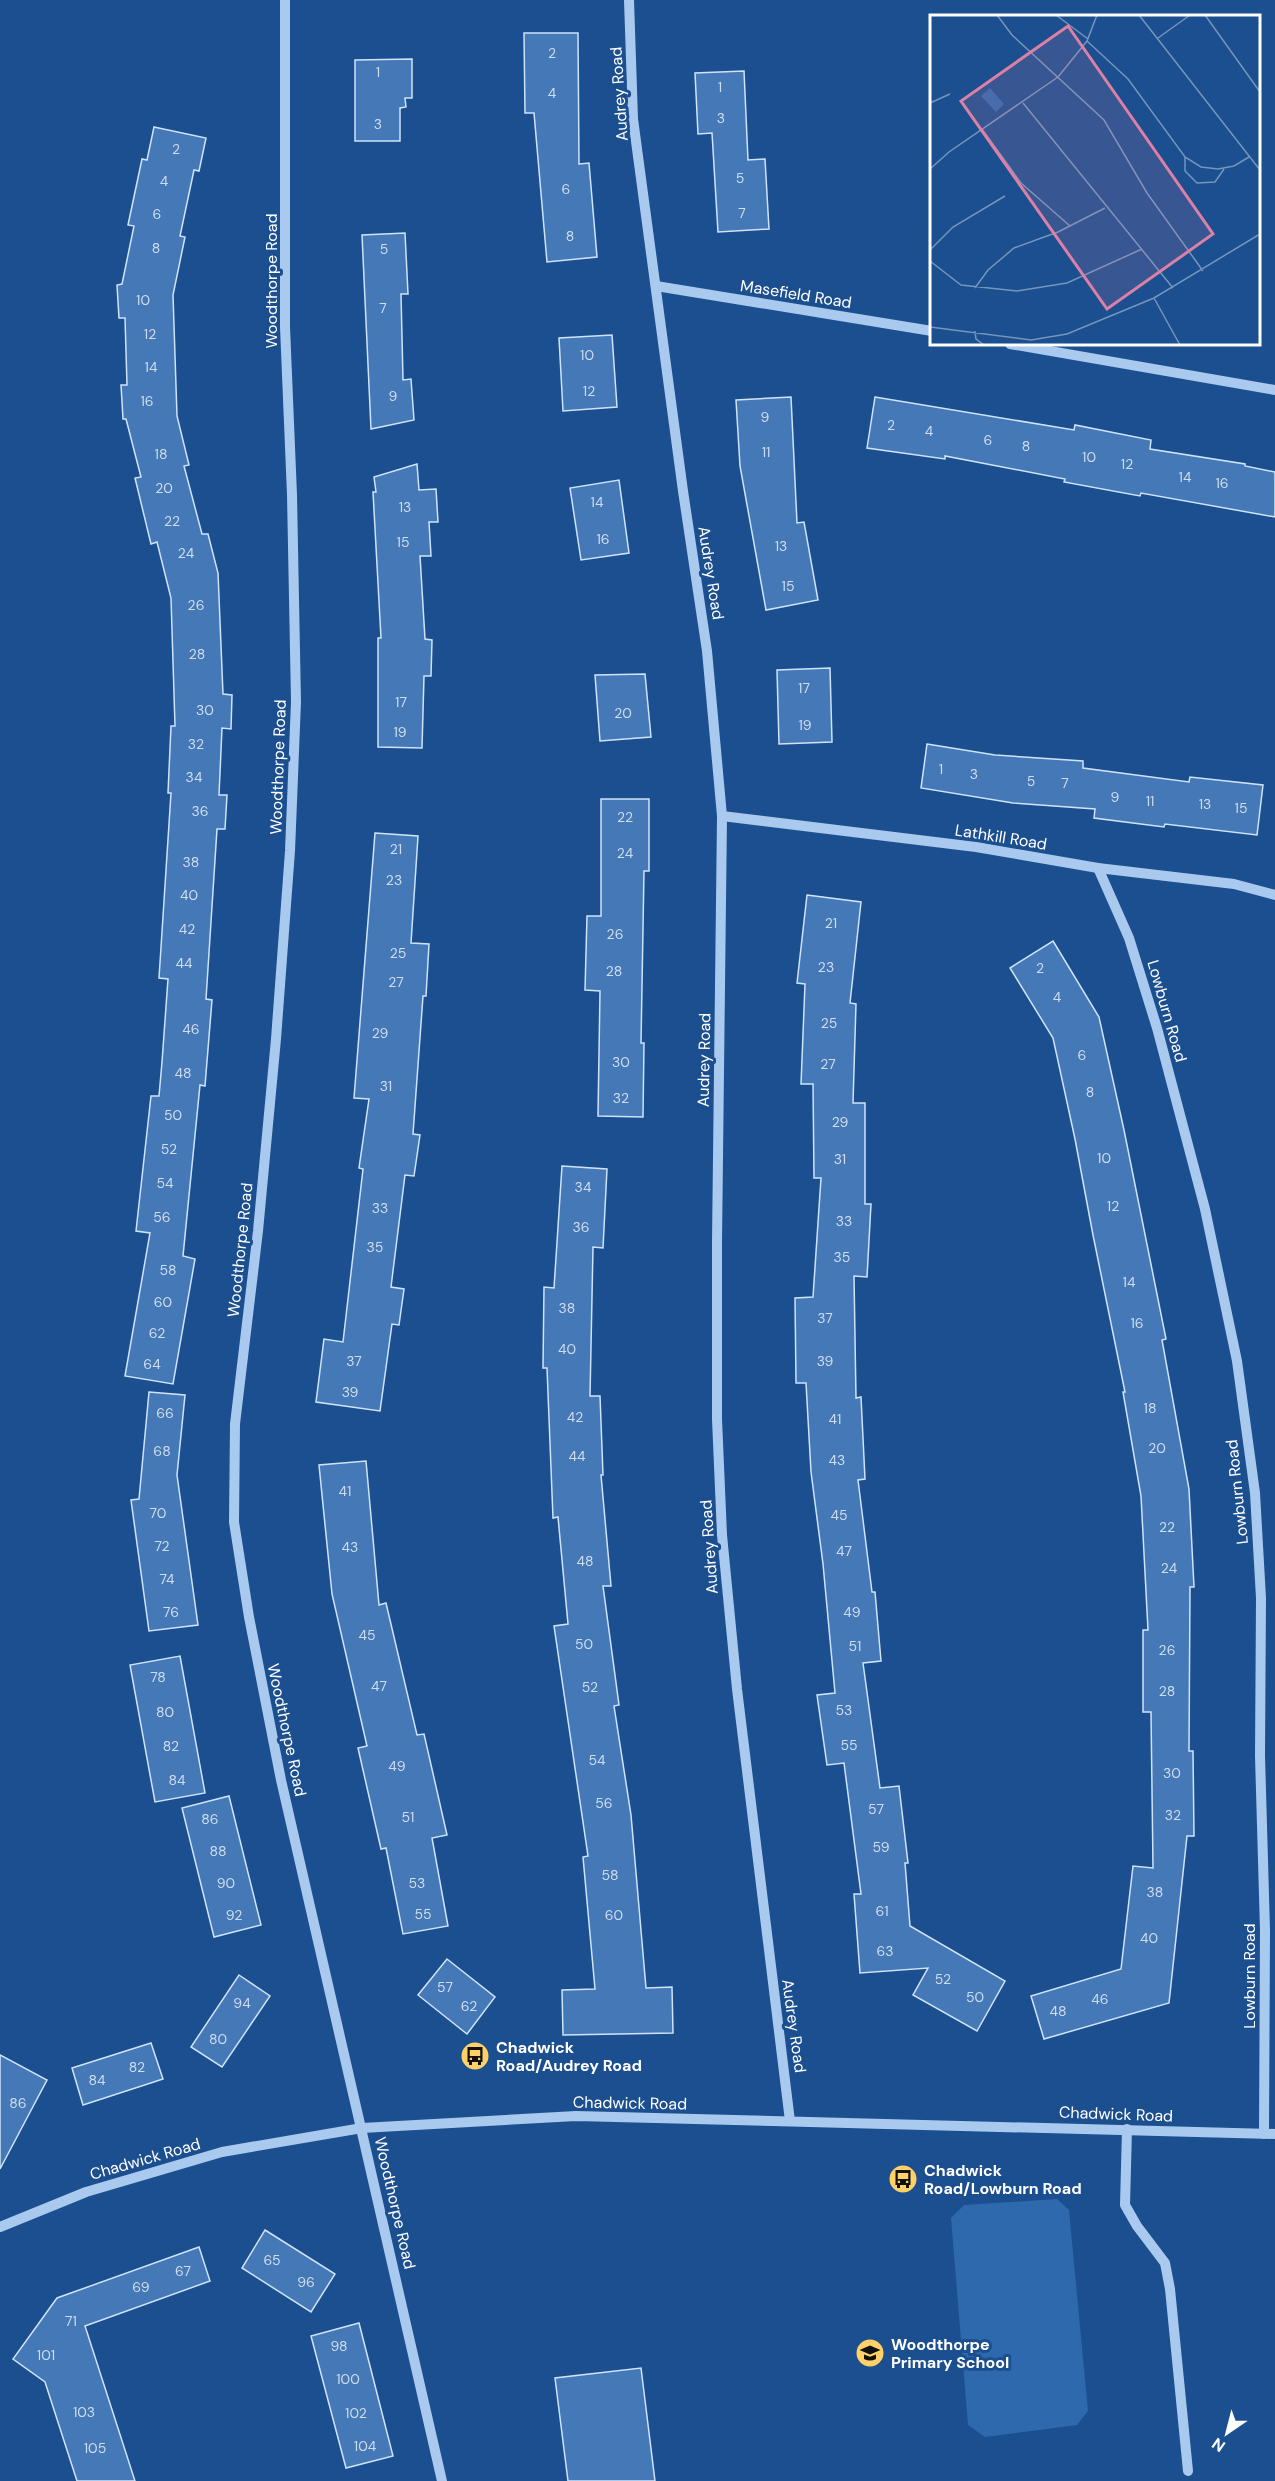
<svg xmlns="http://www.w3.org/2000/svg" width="1275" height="2481" viewBox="0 0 1275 2481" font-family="'DM Sans',sans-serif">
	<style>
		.green { fill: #2e69ad }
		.building { fill: #4478b7; stroke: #cfe3fa; stroke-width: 1.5 }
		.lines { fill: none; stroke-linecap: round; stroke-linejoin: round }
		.minor { stroke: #a9c9ee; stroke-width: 10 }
		.labels { text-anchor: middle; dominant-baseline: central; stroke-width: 6; stroke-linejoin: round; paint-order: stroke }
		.number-label { font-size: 14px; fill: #d0dded }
		.street-label { font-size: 16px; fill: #fff; stroke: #1b4f8f }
		.poi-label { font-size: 16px; font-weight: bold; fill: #fff; stroke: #1b4f8f; text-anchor: start }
		.inset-road { fill: none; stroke: #7695bc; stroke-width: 1.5 }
		.view { fill: #dd80a5; fill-opacity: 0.15; stroke: #dd80a5; stroke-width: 3 }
		.inset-edge { fill: none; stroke: #fff; stroke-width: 3 }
	</style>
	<rect width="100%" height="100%" fill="#1b4f8f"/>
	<!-- green -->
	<path class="green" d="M 1057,2199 L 1069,2210 L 1088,2411 L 1077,2425 L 985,2437 L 968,2425 L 951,2218 L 964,2205 Z"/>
	<!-- building -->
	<g class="building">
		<path d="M 524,33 L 578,33 L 579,164 L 589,163 L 597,257 L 547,262 L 534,113 L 525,113 Z"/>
		<path d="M 412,59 L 412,98 L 405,98 L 406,107 L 400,108 L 400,141 L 355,141 L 355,60 Z"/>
		<path d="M 744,71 L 748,160 L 765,159 L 769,229 L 718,232 L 712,133 L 698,134 L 695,73 Z"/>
		<path d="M 154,127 L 206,138 L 199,171 L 194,170 L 180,236 L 185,237 L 173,295 L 177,416 L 189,465 L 184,466 L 202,534 L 208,534 L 218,573 L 223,694 L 232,695 L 231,729 L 222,728 L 219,795 L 227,795 L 225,829 L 217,829 L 206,999 L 212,1000 L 205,1086 L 200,1085 L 183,1256 L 195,1259 L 173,1384 L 125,1376 L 150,1233 L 136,1231 L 151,1096 L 159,1096 L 162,1062 L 168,979 L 159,978 L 171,793 L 168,793 L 171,726 L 175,726 L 171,598 L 157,542 L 151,544 L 135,478 L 141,477 L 126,419 L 123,419 L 121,385 L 127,385 L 125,318 L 119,318 L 117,285 L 122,284 L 134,226 L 128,225 L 142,159 L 147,160 Z"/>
		<path d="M 405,233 L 408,294 L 401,294 L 403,380 L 411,379 L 414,420 L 371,429 L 362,235 Z"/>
		<path d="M 612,335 L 617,407 L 563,411 L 559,338 Z"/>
		<path d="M 791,397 L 797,523 L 804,522 L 818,600 L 766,610 L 740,466 L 736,400 Z"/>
		<path d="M 875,397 L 1074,430 L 1075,425 L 1151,440 L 1150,449 L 1245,464 L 1245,466 L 1275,472 L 1275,517 L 1141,493 L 1140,496 L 1064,482 L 1065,479 L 945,456 L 945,459 L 867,448 Z"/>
		<path d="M 417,464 L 419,490 L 436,489 L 438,522 L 429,522 L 431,556 L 420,556 L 425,639 L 432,640 L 431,676 L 424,676 L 422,748 L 378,747 L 378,638 L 381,638 L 373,492 L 376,492 L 374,477 Z"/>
		<path d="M 619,480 L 629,553 L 581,560 L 570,488 Z"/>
		<path d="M 830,668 L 832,742 L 779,744 L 777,670 Z"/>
		<path d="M 645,674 L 651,737 L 600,741 L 595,675 Z"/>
		<path d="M 927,744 L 995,755 L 1083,761 L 1083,768 L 1189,782 L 1190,777 L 1263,785 L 1257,835 L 1165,824 L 1164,827 L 1094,818 L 1095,809 L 1013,803 L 921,788 Z"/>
		<path d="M 601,799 L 649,799 L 649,871 L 644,871 L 641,1043 L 644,1043 L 643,1117 L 598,1116 L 600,991 L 585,990 L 587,916 L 601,916 Z"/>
		<path d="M 375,833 L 418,836 L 411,943 L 429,944 L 426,996 L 423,996 L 413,1134 L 420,1135 L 414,1176 L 405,1175 L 391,1287 L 404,1289 L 399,1325 L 392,1324 L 380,1411 L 316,1402 L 324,1339 L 343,1342 L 363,1169 L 359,1168 L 369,1099 L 354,1098 Z"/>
		<path d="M 807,895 L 861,902 L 850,1003 L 856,1004 L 853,1103 L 865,1103 L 865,1204 L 871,1204 L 867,1277 L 854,1276 L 856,1398 L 861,1397 L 865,1479 L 858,1480 L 872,1592 L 875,1592 L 881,1661 L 863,1663 L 880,1788 L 899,1786 L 908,1863 L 905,1863 L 910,1926 L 1005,1981 L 977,2031 L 913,1995 L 928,1968 L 860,1973 L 854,1894 L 861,1894 L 844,1763 L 827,1765 L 817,1695 L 835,1693 L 823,1564 L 811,1472 L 806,1383 L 796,1383 L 795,1298 L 813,1297 L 821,1178 L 814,1178 L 813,1084 L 801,1084 L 805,984 L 797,983 Z"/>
		<path d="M 1053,941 L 1099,1017 L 1124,1130 L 1166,1339 L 1162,1340 L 1189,1489 L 1194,1587 L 1190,1587 L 1189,1751 L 1193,1751 L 1194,1836 L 1187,1836 L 1169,2003 L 1044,2039 L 1031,1996 L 1121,1969 L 1133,1866 L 1153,1868 L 1151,1712 L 1143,1712 L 1143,1630 L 1148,1630 L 1141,1496 L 1123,1392 L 1125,1392 L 1093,1235 L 1075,1139 L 1053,1038 L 1010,968 Z"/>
		<path d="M 562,1166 L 607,1169 L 603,1248 L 593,1247 L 590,1396 L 600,1396 L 603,1475 L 601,1475 L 611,1586 L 603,1586 L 619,1705 L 614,1706 L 631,1815 L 646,1988 L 672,1987 L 673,2033 L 563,2035 L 562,1990 L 595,1989 L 583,1857 L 588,1856 L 554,1626 L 568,1624 L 558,1517 L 553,1518 L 547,1368 L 543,1368 L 544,1287 L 554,1288 Z"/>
		<path d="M 149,1392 L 185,1395 L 177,1475 L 198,1625 L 149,1631 L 131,1500 L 139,1499 Z"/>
		<path d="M 366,1461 L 379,1605 L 386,1603 L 417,1735 L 424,1734 L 447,1835 L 432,1838 L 448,1926 L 403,1934 L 386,1848 L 381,1849 L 358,1748 L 367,1746 L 332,1594 L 319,1465 Z"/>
		<path d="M 180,1656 L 205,1793 L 155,1802 L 130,1665 Z"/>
		<path d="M 229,1796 L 261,1925 L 214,1937 L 182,1808 Z"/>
		<path d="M 447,1959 L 495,1997 L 467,2034 L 418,1995 Z"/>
		<path d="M 239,1975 L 270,1996 L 222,2067 L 191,2047 Z"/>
		<path d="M 151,2043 L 163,2079 L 83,2105 L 72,2068 Z"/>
		<path d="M 0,2055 L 47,2080 L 0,2169 Z"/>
		<path d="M 265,2230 L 335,2274 L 311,2312 L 242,2268 Z"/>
		<path d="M 199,2247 L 210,2281 L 85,2326 L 135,2481 L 77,2481 L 45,2382 L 13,2359 L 57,2298 Z"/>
		<path d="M 359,2323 L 393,2456 L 346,2468 L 311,2336 Z"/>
		<path d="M 641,2368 L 655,2481 L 568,2481 L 555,2378 Z"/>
	</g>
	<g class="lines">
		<!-- minor -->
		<g class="minor">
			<path d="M 285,0 L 285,327 L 292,495 L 296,702 L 290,851 L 276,1039 L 258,1231 L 235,1424 L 234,1522 L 249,1617 L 281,1780 L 442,2481"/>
			<path d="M 629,0 L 633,119 L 683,491 L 707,651 L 722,816 L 717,1242 L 717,1419 L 722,1535 L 737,1689 L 790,2121"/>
			<path d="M 656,286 L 932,331"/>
			<path d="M 1010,344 L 1275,390"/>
			<path d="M 722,816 L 976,847 L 1098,868 L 1234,884 L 1275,895"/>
			<path d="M 1098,868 L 1129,938 L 1157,1028 L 1205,1209 L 1237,1361 L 1255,1493 L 1261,1598 L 1260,1756 L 1265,1930 L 1264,2134"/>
			<path d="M 1127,2129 L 1125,2205 L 1137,2226 L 1165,2263 L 1170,2289 L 1188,2471"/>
			<path d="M 0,2227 L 86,2192 L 222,2152 L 362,2128 L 576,2116 L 1275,2134"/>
		</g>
	</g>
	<!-- icons -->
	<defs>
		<g id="bus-disc" transform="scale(1.5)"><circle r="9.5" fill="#ffd166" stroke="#1b4f8f"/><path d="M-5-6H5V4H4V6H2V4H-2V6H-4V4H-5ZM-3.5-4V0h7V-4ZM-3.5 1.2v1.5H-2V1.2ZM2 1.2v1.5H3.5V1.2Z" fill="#111"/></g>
		<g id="school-disc" transform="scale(1.5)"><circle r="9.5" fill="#ffd166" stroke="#1b4f8f"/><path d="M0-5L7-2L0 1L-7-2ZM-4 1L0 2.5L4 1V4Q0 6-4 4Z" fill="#111"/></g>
	</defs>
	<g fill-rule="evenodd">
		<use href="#bus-disc" x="475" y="2056"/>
		<use href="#bus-disc" x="903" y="2179"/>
		<use href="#school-disc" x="870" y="2353"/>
	</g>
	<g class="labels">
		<!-- number labels -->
		<g class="number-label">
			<text x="552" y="53">2</text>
			<text x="378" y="72">1</text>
			<text x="720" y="87">1</text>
			<text x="552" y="93">4</text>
			<text x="721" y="118">3</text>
			<text x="378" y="124">3</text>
			<text x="176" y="149">2</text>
			<text x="740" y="178">5</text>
			<text x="164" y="181">4</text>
			<text x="566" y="189">6</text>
			<text x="742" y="213">7</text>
			<text x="157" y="214">6</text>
			<text x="570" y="236">8</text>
			<text x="156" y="248">8</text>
			<text x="384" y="249">5</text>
			<text x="143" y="300">10</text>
			<text x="383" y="308">7</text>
			<text x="150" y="334">12</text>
			<text x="587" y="355">10</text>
			<text x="151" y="367">14</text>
			<text x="589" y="391">12</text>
			<text x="393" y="396">9</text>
			<text x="147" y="401">16</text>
			<text x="765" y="417">9</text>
			<text x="891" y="425">2</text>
			<text x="929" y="431">4</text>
			<text x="988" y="440">6</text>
			<text x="1026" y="446">8</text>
			<text x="766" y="452">11</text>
			<text x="161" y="454">18</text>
			<text x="1089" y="457">10</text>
			<text x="1127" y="464">12</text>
			<text x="1185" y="477">14</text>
			<text x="1222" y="483">16</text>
			<text x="164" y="488">20</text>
			<text x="597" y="502">14</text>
			<text x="405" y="507">13</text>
			<text x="172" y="521">22</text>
			<text x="603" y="539">16</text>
			<text x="403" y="542">15</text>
			<text x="781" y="546">13</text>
			<text x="186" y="553">24</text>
			<text x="788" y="586">15</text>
			<text x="196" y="605">26</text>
			<text x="197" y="654">28</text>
			<text x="804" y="688">17</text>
			<text x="401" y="702">17</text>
			<text x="205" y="710">30</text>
			<text x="623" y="713">20</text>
			<text x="805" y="725">19</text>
			<text x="400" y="732">19</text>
			<text x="196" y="744">32</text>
			<text x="941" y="769">1</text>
			<text x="974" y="774">3</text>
			<text x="194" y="777">34</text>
			<text x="1031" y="781">5</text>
			<text x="1065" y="783">7</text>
			<text x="1115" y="797">9</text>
			<text x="1150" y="801">11</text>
			<text x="1205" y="804">13</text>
			<text x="1241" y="808">15</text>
			<text x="200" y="811">36</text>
			<text x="625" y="817">22</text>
			<text x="396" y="849">21</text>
			<text x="625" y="853">24</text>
			<text x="191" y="862">38</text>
			<text x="394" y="880">23</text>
			<text x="189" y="895">40</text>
			<text x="831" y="923">21</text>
			<text x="187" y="929">42</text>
			<text x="615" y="934">26</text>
			<text x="398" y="953">25</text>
			<text x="184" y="963">44</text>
			<text x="826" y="967">23</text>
			<text x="1040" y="968">2</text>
			<text x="614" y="971">28</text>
			<text x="396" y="982">27</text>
			<text x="1057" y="997">4</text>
			<text x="829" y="1023">25</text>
			<text x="191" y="1029">46</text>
			<text x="380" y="1033">29</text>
			<text x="1082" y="1055">6</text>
			<text x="621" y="1062">30</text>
			<text x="828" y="1064">27</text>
			<text x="183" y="1073">48</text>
			<text x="386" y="1086">31</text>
			<text x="1090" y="1092">8</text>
			<text x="621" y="1098">32</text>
			<text x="173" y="1115">50</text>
			<text x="840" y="1122">29</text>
			<text x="169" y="1149">52</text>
			<text x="1104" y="1158">10</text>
			<text x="840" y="1159">31</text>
			<text x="165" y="1183">54</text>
			<text x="583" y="1187">34</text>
			<text x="1113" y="1206">12</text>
			<text x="380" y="1208">33</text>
			<text x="162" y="1217">56</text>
			<text x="844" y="1221">33</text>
			<text x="581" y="1227">36</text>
			<text x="375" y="1247">35</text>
			<text x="842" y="1257">35</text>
			<text x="168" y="1270">58</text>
			<text x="1129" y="1282">14</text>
			<text x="163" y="1302">60</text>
			<text x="567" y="1308">38</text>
			<text x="825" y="1318">37</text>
			<text x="1137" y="1323">16</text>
			<text x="157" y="1333">62</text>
			<text x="567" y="1349">40</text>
			<text x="354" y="1361">37</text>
			<text x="825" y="1361">39</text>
			<text x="152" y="1364">64</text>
			<text x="350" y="1392">39</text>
			<text x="1150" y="1408">18</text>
			<text x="165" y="1413">66</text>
			<text x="575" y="1417">42</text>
			<text x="835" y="1419">41</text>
			<text x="1157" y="1448">20</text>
			<text x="162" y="1451">68</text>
			<text x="577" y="1456">44</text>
			<text x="837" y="1460">43</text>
			<text x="345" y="1491">41</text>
			<text x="158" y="1513">70</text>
			<text x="839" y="1515">45</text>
			<text x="1167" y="1527">22</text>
			<text x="162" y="1546">72</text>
			<text x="350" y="1547">43</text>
			<text x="844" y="1551">47</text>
			<text x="585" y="1561">48</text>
			<text x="1169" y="1568">24</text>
			<text x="167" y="1579">74</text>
			<text x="171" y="1612">76</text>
			<text x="852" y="1612">49</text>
			<text x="367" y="1635">45</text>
			<text x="584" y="1644">50</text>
			<text x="855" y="1646">51</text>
			<text x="1167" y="1650">26</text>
			<text x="158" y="1677">78</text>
			<text x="379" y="1686">47</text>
			<text x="590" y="1687">52</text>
			<text x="1167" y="1691">28</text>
			<text x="844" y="1710">53</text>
			<text x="165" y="1712">80</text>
			<text x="849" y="1745">55</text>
			<text x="171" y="1746">82</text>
			<text x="597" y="1760">54</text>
			<text x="397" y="1766">49</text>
			<text x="1172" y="1773">30</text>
			<text x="177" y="1780">84</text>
			<text x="604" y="1803">56</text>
			<text x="876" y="1809">57</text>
			<text x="1173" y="1815">32</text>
			<text x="408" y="1817">51</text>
			<text x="210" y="1819">86</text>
			<text x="881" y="1847">59</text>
			<text x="218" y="1851">88</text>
			<text x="610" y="1875">58</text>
			<text x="226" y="1883">90</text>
			<text x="417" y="1883">53</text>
			<text x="1155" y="1892">38</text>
			<text x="882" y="1911">61</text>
			<text x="423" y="1914">55</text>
			<text x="234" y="1915">92</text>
			<text x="614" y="1915">60</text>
			<text x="1149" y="1938">40</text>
			<text x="885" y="1951">63</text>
			<text x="943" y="1979">52</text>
			<text x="445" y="1987">57</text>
			<text x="975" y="1997">50</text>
			<text x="1100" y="1999">46</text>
			<text x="242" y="2003">94</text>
			<text x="469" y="2006">62</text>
			<text x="1058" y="2011">48</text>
			<text x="218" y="2039">80</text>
			<text x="137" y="2067">82</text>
			<text x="97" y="2080">84</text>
			<text x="18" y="2103">86</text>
			<text x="272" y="2260">65</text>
			<text x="183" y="2271">67</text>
			<text x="306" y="2282">96</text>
			<text x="141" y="2287">69</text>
			<text x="71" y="2321">71</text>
			<text x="339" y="2346">98</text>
			<text x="46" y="2355">101</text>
			<text x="348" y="2379">100</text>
			<text x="84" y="2412">103</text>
			<text x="356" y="2413">102</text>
			<text x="365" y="2446">104</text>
			<text x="95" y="2448">105</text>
		</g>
		<!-- street labels -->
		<g class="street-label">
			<text transform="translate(619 94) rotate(-94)">Audrey Road</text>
			<text transform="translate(271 281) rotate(-90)">Woodthorpe Road</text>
			<text transform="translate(796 294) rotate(9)">Masefield Road</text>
			<text transform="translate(711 573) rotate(81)">Audrey Road</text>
			<text transform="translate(278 767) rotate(-88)">Woodthorpe Road</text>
			<text transform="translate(1001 837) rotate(9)">Lathkill Road</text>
			<text transform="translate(1167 1011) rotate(74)">Lowburn Road</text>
			<text transform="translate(704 1060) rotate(-89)">Audrey Road</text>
			<text transform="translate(240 1250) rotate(-84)">Woodthorpe Road</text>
			<text transform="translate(1237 1492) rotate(-96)">Lowburn Road</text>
			<text transform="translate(709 1547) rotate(-94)">Audrey Road</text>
			<text transform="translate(287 1730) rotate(78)">Woodthorpe Road</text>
			<text transform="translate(1249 1976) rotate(-90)">Lowburn Road</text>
			<text transform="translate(794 2026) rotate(82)">Audrey Road</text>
			<text transform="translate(630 2103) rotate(1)">Chadwick Road</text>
			<text transform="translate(1116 2114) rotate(2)">Chadwick Road</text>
			<text transform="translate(145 2159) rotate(-16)">Chadwick Road</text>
			<text transform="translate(395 2203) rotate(77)">Woodthorpe Road</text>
		</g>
		<!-- poi labels -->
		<g class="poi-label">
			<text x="496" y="2047">Chadwick<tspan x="496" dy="18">Road/Audrey Road</tspan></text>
			<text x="924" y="2170">Chadwick<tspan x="924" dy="18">Road/Lowburn Road</tspan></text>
			<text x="891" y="2344">Woodthorpe<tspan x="891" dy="18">Primary School</tspan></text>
		</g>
	</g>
	<!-- overview -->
	<g transform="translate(930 15)">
		<rect width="330" height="330" fill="#1b4f8f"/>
		<path d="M 60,73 L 74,89 L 66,97 L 51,81 Z" fill="#2e69ad"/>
		<path class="inset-road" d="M 67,0 L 82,20 L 174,105 L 217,178 L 273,256M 126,0 L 158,24M 209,0 L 330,155M 275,0 L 330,77M 228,23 L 260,0M 157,26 L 198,64 L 255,142 L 271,152 L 288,154 L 304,151 L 319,142M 0,88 L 20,79M 93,88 L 243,273M 52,114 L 91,168 L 140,211M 255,142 L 255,156 L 267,168 L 285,167 L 294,154M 0,154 L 19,137 L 128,62 L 157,26 L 167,0M 0,235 L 23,212 L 75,181M 0,246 L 31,270 L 87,276 L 137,268 L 212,234M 45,273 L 58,255 L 84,233 L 128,217 L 175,193M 224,283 L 250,330M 0,312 L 101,325 L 137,319 L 224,283 L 330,219M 45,316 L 46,324 L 54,330"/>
		<path class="view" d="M 138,11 L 283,219 L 177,294 L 31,86 Z"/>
		<rect width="330" height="330" class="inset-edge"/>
	</g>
	<!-- north arrow -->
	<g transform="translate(1227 2433) rotate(215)" stroke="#1b4f8f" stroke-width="4.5" paint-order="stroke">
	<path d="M0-4.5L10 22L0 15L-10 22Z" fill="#ffffff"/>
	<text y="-9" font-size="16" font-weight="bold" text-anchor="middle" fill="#ffffff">N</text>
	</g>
</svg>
